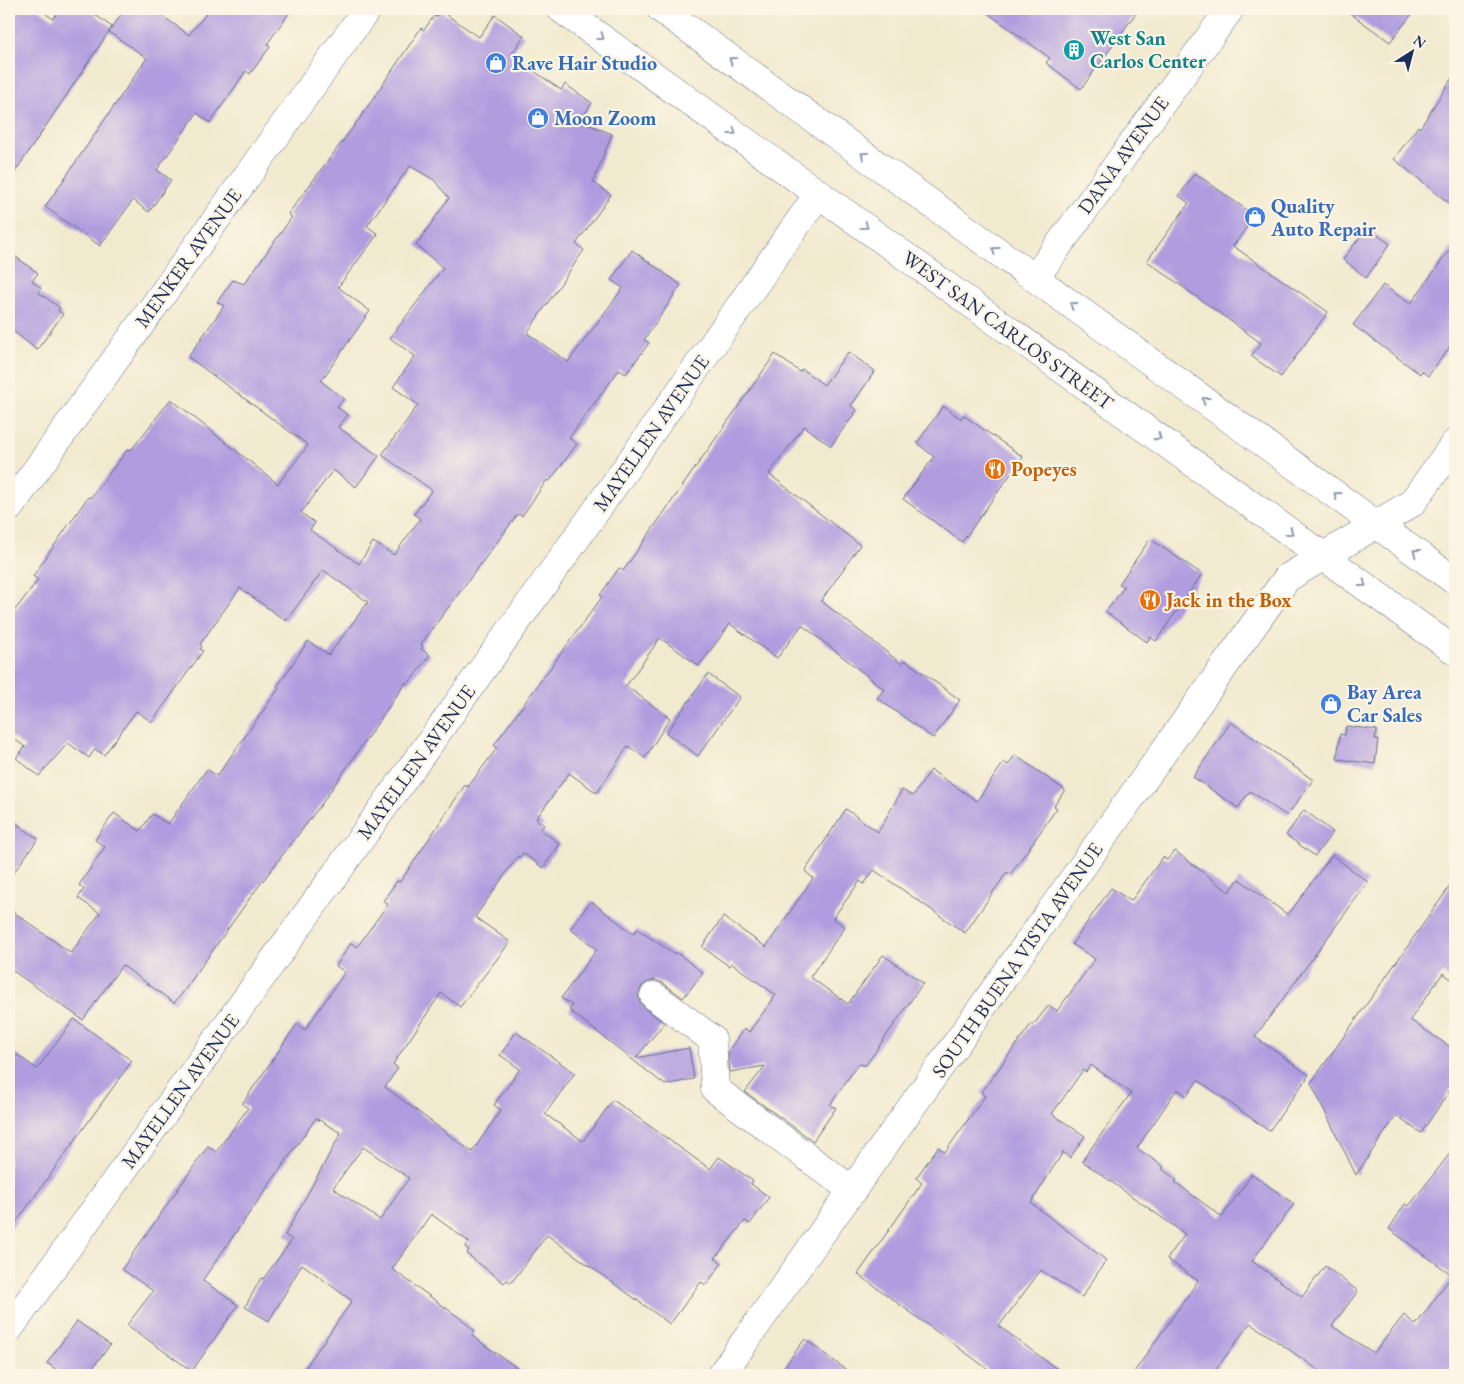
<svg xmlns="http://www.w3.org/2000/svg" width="1464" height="1384" viewBox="0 0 1464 1384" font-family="'EB Garamond',serif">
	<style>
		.building { fill: #b09cdf; fill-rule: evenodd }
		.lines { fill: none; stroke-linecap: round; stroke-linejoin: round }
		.minor-casing { stroke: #667086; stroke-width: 29 }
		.major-casing { stroke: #667086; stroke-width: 29 }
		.minor { stroke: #fff; stroke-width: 28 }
		.major { stroke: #fff; stroke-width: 28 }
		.oneway { stroke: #8d97ae }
		.labels { text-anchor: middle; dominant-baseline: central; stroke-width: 4.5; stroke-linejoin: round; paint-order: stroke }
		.culture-label { font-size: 20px; font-weight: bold; fill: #0d838f; stroke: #fcf5e5; text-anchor: start }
		.shop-label { font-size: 20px; font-weight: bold; fill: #366cbe; stroke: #fcf5e5; text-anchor: start }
		.street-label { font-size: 20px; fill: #1b2f5e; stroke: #fcf5e5 }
		.food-label { font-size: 20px; font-weight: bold; fill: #c56008; stroke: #fcf5e5; text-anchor: start }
	</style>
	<rect width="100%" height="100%" fill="#fcf5e5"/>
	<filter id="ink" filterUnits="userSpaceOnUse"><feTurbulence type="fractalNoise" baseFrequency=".02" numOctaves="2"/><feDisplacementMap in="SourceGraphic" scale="10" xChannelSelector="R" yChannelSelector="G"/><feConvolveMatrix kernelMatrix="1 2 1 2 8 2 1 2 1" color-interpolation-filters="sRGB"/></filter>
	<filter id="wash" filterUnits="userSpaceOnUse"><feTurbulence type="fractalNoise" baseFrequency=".0096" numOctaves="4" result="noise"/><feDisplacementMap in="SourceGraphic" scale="20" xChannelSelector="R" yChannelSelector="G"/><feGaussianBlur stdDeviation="1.12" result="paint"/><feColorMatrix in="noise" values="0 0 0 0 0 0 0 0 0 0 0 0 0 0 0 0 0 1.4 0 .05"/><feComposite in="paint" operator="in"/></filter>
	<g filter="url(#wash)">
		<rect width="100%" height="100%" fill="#f2eacf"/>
		<g id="blocks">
			<!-- building -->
			<g class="building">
				<path d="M 14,9 L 39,9 L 53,19 L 60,9 L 87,9 L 112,27 L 9,181 L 9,17 Z"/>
				<path d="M 125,9 L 153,9 L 189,35 L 210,9 L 292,9 L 267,44 L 270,47 L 250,74 L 246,71 L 210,123 L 197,113 L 157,170 L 171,180 L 149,212 L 133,200 L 100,246 L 45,207 L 147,58 L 109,32 Z"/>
				<path d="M 982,9 L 1139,9 L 1081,89 L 1046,63 L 1050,58 Z"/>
				<path d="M 1344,9 L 1416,9 L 1390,42 Z"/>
				<path d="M 441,11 L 479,37 L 495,15 L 524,36 L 511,55 L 561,90 L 565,84 L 592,103 L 580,121 L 612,134 L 593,182 L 611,195 L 576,244 L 584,250 L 527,333 L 568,362 L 623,288 L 611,280 L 632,250 L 681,285 L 644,340 L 649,343 L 626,374 L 619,370 L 569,438 L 577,444 L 549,482 L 547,480 L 522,516 L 518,514 L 421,644 L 423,646 L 421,649 L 430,655 L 408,684 L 406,682 L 320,806 L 252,895 L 181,995 L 174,1003 L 122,965 L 83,1020 L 9,968 L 9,909 L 71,953 L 100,913 L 78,898 L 84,889 L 79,885 L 105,847 L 95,840 L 114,813 L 140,831 L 152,814 L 168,824 L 207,769 L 217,776 L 279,688 L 277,687 L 308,641 L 329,655 L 368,602 L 323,570 L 286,621 L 240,588 L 200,644 L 202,646 L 200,649 L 203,651 L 152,722 L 136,711 L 104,755 L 95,749 L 89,758 L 68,743 L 39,776 L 16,758 L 25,747 L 9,735 L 9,618 L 38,580 L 33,576 L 88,497 L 90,498 L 128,449 L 131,450 L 171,399 L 278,484 L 308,445 L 188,357 L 224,306 L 217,302 L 233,280 L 244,284 L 292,217 L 288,214 L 360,118 L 421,28 L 424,30 L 434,16 L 436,17 ZM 410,166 L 434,180 L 449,198 L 416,245 L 443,268 L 390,338 L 415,356 L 393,387 L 418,405 L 382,455 L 432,490 L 414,514 L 420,519 L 394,555 L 373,542 L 359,564 L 310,530 L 315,523 L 301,513 L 333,470 L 356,487 L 379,456 L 338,427 L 348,415 L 337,407 L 344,399 L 321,381 L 370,311 L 338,287 L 378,234 L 367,226 Z"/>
				<path d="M 1455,73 L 1455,208 L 1394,159 L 1418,126 L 1420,128 Z"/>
				<path d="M 1195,173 L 1255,216 L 1233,246 L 1328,312 L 1281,377 L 1251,356 L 1261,343 L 1147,261 L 1189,203 L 1179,196 Z"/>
				<path d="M 1367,228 L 1390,244 L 1366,278 L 1343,259 Z"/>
				<path d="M 1455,242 L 1455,340 L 1428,376 L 1422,371 L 1420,374 L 1353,325 L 1383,285 L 1409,303 L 1412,302 Z"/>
				<path d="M 9,252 L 38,273 L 32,281 L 41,288 L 38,292 L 60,308 L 58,311 L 63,314 L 37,350 L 9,328 Z"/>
				<path d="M 848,352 L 875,371 L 851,406 L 857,410 L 831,446 L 804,426 L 769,474 L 860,545 L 821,601 L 902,664 L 905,660 L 960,700 L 933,738 L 877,698 L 884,689 L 802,625 L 777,658 L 730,624 L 699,666 L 660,638 L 626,686 L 670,718 L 645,758 L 628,746 L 597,793 L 569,773 L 536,819 L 544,825 L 540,829 L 560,844 L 543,868 L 523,853 L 520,857 L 518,856 L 475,917 L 510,942 L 460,1007 L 441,993 L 393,1064 L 398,1068 L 385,1087 L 472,1152 L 501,1110 L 494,1105 L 520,1069 L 500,1055 L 516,1032 L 575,1073 L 545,1114 L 583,1141 L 613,1100 L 710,1169 L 719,1157 L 753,1181 L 751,1184 L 769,1197 L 750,1224 L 745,1221 L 715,1258 L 722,1263 L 706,1285 L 701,1282 L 670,1324 L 547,1235 L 511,1283 L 507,1280 L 504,1283 L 467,1254 L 469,1250 L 465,1247 L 469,1242 L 431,1214 L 392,1269 L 464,1321 L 475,1331 L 472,1336 L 527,1375 L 300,1375 L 352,1301 L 302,1264 L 269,1321 L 245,1307 L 261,1278 L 263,1279 L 292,1240 L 285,1235 L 341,1133 L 316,1118 L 204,1278 L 203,1281 L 238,1305 L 192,1371 L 127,1325 L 153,1291 L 122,1269 L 208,1146 L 216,1152 L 248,1108 L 242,1104 L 297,1024 L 305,1030 L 345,972 L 336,966 L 351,943 L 357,947 L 388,904 L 383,901 L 397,881 L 400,882 L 465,785 L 468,787 L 497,748 L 494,745 L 602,597 L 600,595 L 619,568 L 623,571 L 775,354 L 800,372 L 802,369 L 824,385 ZM 363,1147 L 409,1178 L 380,1220 L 333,1188 Z"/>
				<path d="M 943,406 L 961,419 L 963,415 L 1023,457 L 962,542 L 903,499 L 934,457 L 917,443 Z"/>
				<path d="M 1150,539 L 1202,574 L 1156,641 L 1150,637 L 1147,642 L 1106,612 L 1124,587 L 1119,584 Z"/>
				<path d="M 708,674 L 740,697 L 698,756 L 666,733 Z"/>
				<path d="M 1231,722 L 1313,780 L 1287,816 L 1250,791 L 1238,808 L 1193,777 Z"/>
				<path d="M 1346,726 L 1377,730 L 1375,739 L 1378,739 L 1375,764 L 1337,759 L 1340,734 L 1345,735 Z"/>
				<path d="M 1015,755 L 1065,790 L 1054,806 L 1057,808 L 1041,831 L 1010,875 L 1007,872 L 965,933 L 874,870 L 864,884 L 860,881 L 833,918 L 845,927 L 810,977 L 848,1004 L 883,955 L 923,983 L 866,1065 L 858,1064 L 830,1105 L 836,1108 L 813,1141 L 745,1092 L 765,1066 L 730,1072 L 728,1051 L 744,1029 L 749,1032 L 776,995 L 731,963 L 729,966 L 702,947 L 723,917 L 766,947 L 813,878 L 805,871 L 846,809 L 878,832 L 902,790 L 913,796 L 931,770 L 977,801 L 1004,762 L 1008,765 Z"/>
				<path d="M 1304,810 L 1333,832 L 1315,856 L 1286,835 Z"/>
				<path d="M 9,818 L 38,839 L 9,879 Z"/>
				<path d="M 1175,851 L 1229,892 L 1239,879 L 1288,915 L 1332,855 L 1368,882 L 1255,1037 L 1309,1075 L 1269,1131 L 1198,1080 L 1187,1096 L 1177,1089 L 1137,1148 L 1164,1167 L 1162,1169 L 1177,1180 L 1175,1182 L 1222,1217 L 1252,1174 L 1294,1204 L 1252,1261 L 1302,1297 L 1325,1266 L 1358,1291 L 1332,1326 L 1374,1353 L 1404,1315 L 1416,1325 L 1452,1275 L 1389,1229 L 1405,1204 L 1409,1206 L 1455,1147 L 1455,1375 L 1326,1375 L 1250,1323 L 1212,1375 L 1132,1375 L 1198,1281 L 1167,1259 L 1185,1234 L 1082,1161 L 1131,1093 L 1091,1065 L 1086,1072 L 1083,1070 L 1052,1114 L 1085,1136 L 1070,1158 L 1063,1152 L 1031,1203 L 1106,1260 L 1082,1297 L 1041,1270 L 999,1326 L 1065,1375 L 996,1375 L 858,1274 L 922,1183 L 916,1178 L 938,1147 L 945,1152 L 985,1096 L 981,1093 L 1032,1023 L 1034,1024 L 1049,1005 L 1057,1011 L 1095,959 L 1072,944 L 1111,888 L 1131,901 L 1163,857 L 1167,860 Z"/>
				<path d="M 1455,879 L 1455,982 L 1443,973 L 1410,1020 L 1455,1050 L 1455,1083 L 1421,1133 L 1396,1116 L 1356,1175 L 1311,1083 Z"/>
				<path d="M 591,901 L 633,934 L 637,929 L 675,954 L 676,952 L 703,973 L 683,998 L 663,983 L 655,980 L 648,982 L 642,986 L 638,995 L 640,1002 L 644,1008 L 664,1023 L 636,1058 L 689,1048 L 694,1079 L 665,1085 L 569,1010 L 572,1005 L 561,998 L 597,949 L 570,929 Z"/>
				<path d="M 74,1019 L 132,1061 L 9,1232 L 9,1049 L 37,1069 Z"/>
				<path d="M 77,1321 L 110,1345 L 87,1375 L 64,1375 L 47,1363 Z"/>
				<path d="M 805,1339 L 853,1375 L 778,1375 Z"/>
			</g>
		</g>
	</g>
	<g filter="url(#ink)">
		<use href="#blocks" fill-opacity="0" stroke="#667086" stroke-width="1"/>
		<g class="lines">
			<!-- minor casing -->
			<g class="minor-casing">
				<g id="minor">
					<path d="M 1035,278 L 1230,9"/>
					<path d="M 9,508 L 367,9"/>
					<path d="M 654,996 L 712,1039 L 715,1089 L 853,1191"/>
					<path d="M 9,1329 L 591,518 L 819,193"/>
					<path d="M 721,1375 L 1287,578 L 1412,503 L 1455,443"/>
				</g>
			</g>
			<!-- major casing -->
			<g class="major-casing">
				<g id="major">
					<path d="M 561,9 L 1455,651"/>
					<path d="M 661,9 L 1455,581"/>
				</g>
			</g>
			<!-- minor -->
			<use href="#minor" class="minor"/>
			<!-- major -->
			<use href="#major" class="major"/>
		</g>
		<!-- one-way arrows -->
		<defs><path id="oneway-chevron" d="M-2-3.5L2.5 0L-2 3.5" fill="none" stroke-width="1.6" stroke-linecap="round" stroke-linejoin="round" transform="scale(1.25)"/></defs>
		<g class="oneway">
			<use href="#oneway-chevron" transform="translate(601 37) rotate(36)"/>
			<use href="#oneway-chevron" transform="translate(732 60) rotate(-144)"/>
			<use href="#oneway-chevron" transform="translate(733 132) rotate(36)"/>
			<use href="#oneway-chevron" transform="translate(864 155) rotate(-144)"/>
			<use href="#oneway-chevron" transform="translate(865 226) rotate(36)"/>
			<use href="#oneway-chevron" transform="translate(995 250) rotate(-144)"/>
			<use href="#oneway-chevron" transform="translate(1073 305) rotate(-144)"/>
			<use href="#oneway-chevron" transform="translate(1205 400) rotate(-144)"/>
			<use href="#oneway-chevron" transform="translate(1158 437) rotate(35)"/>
			<use href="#oneway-chevron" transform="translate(1337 495) rotate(-144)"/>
			<use href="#oneway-chevron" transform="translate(1290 532) rotate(36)"/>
			<use href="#oneway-chevron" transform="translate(1416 552) rotate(-144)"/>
			<use href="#oneway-chevron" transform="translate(1363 584) rotate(36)"/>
		</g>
	</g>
	<!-- icons -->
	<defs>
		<g id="building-disc" transform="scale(1.125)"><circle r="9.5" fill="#0f9aa8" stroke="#fcf5e5"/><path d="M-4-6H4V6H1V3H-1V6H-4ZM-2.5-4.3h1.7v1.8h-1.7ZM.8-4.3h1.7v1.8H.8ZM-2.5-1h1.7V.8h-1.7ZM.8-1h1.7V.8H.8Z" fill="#fff"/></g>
		<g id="shop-disc" transform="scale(1.125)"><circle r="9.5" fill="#3f7fe0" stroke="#fcf5e5"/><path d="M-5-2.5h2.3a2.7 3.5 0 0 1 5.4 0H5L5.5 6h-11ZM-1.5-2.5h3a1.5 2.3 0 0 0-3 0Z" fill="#fff"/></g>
		<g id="restaurant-disc" transform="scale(1.125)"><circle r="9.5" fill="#e8710a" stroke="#fcf5e5"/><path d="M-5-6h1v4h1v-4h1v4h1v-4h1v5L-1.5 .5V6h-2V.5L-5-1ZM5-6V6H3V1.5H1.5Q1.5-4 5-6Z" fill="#fff"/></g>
	</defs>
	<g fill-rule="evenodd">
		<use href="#building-disc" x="1074" y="50"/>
		<use href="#shop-disc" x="496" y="63"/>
		<use href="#shop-disc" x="538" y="118"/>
		<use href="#shop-disc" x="1255" y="217"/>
		<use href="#restaurant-disc" x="995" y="469"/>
		<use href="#restaurant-disc" x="1150" y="600"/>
		<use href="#shop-disc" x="1331" y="704"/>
	</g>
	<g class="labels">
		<!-- culture labels -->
		<g class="culture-label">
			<text x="1090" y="38">West San<tspan x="1090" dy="23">Carlos Center</tspan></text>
		</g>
		<!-- shop labels -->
		<g class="shop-label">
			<text x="512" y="63">Rave Hair Studio</text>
			<text x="554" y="118">Moon Zoom</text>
			<text x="1271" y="206">Quality<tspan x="1271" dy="23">Auto Repair</tspan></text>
			<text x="1347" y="692">Bay Area<tspan x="1347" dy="23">Car Sales</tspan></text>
		</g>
		<!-- street labels -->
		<g class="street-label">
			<text transform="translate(1123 155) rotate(-54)">DANA AVENUE</text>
			<text transform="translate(188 258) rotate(-54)">MENKER AVENUE</text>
			<text transform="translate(1008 330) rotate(36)">WEST SAN CARLOS STREET</text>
			<text transform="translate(651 433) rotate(-55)">MAYELLEN AVENUE</text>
			<text transform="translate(416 762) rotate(-54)">MAYELLEN AVENUE</text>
			<text transform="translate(1017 960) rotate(-55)">SOUTH BUENA VISTA AVENUE</text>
			<text transform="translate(180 1091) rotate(-54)">MAYELLEN AVENUE</text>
		</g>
		<!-- food labels -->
		<g class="food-label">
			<text x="1011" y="469">Popeyes</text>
			<text x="1166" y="600">Jack in the Box</text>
		</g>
	</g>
	<!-- margin -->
	<rect width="1464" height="1384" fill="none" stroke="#fcf5e5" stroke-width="30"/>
	<!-- north arrow -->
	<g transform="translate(1412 52) rotate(36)" stroke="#fcf5e5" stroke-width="4" paint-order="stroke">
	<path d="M0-4L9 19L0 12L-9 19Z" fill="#1b2f5e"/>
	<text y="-8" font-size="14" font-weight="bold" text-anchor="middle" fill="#1b2f5e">N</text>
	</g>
</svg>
